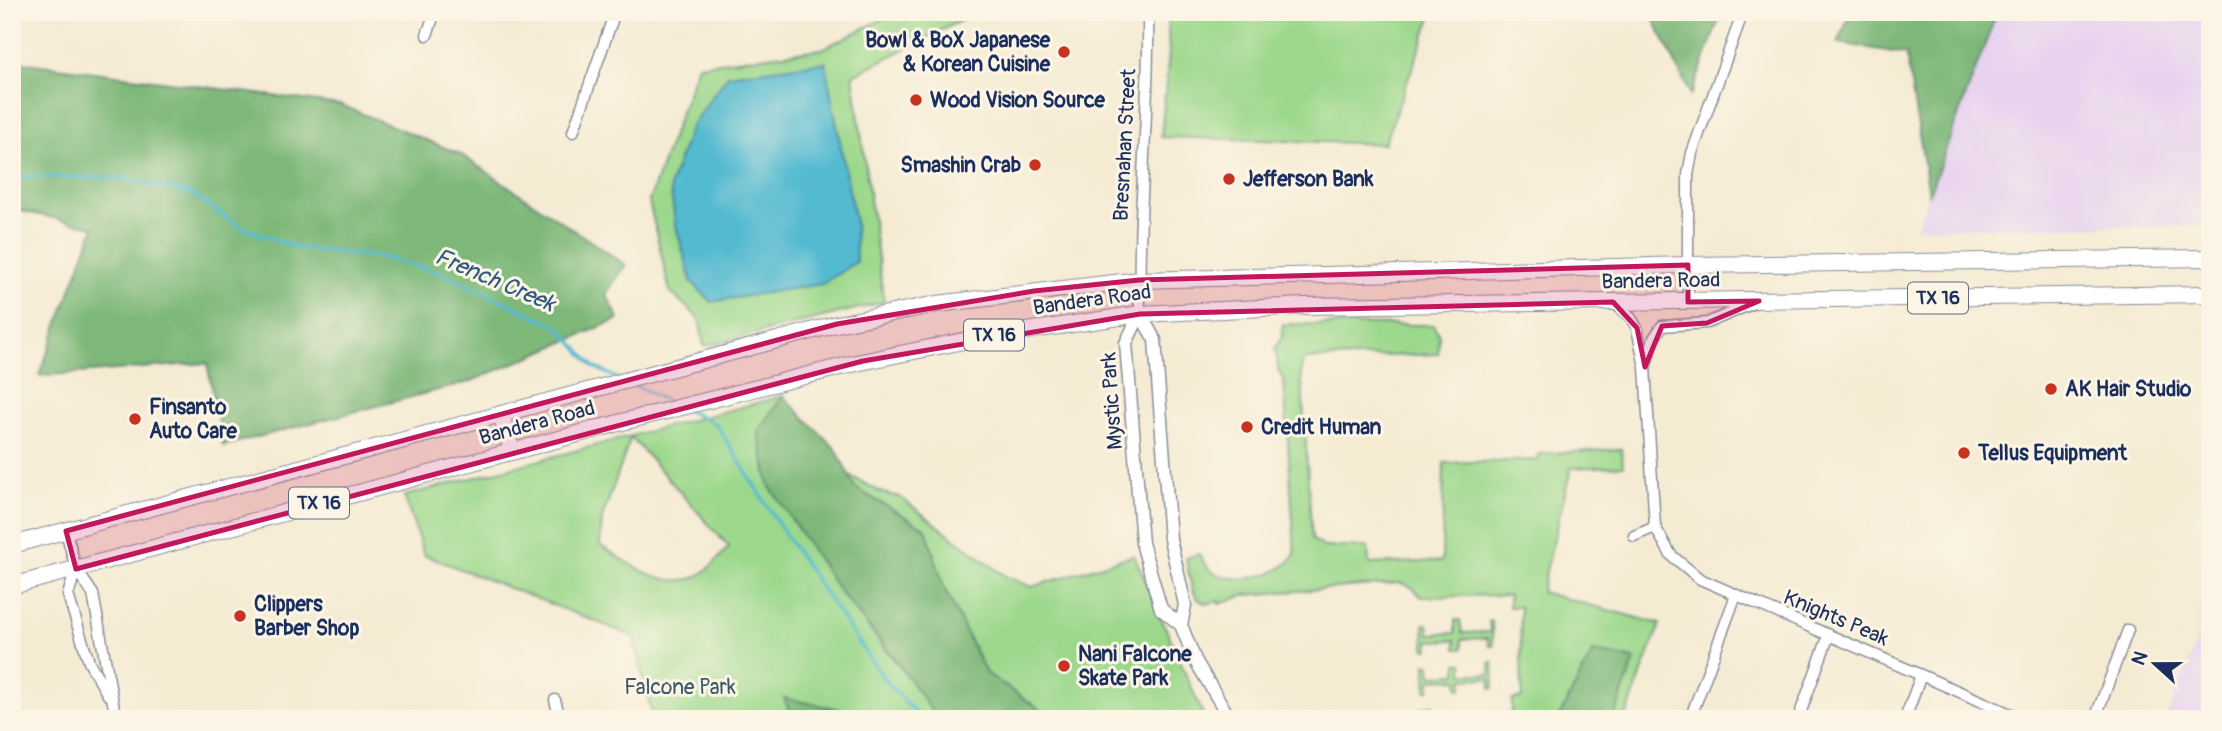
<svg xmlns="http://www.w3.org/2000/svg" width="2222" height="731" viewBox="0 0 2222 731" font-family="Pangolin,sans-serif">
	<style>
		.built { fill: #e7d2ef }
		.green { fill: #9cd88c; stroke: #5c8475; stroke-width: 2; fill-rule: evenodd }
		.forest { fill: #7db878; stroke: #4c746b; stroke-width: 2 }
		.water { fill: #52bad0; stroke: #367497; stroke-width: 2 }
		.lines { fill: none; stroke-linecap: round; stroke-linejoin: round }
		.stream { stroke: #52bad0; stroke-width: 3.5 }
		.minor-casing { stroke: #888d98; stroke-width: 13 }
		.tertiary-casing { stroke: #888d98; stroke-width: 15 }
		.primary-casing { stroke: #888d98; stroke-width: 18 }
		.minor { stroke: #fff; stroke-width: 10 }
		.tertiary { stroke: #fff; stroke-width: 12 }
		.primary { stroke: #fff; stroke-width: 16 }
		.marked { fill: #c2185b; fill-opacity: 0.2; stroke: #c2185b; stroke-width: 5; stroke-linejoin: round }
		.poi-dot { fill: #c8321e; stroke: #fcf5e5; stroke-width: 2.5 }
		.labels { text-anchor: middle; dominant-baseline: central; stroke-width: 6; stroke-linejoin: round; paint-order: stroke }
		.shield { fill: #fcf5e5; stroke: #5e6a86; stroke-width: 2 }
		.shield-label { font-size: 19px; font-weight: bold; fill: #1b2f5e }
		.poi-label { font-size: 21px; font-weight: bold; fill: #1b2f5e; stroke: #fcf5e5; text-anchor: start }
		.street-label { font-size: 21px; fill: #1b2f5e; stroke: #fcf5e5 }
		.park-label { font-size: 21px; fill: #3b596a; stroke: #fcf5e5 }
		.water-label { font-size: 23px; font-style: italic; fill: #2c5980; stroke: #fcf5e5 }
	</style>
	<rect width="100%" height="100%" fill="#fcf5e5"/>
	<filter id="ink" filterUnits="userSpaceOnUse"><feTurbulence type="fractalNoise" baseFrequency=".0143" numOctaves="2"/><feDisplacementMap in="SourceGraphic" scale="14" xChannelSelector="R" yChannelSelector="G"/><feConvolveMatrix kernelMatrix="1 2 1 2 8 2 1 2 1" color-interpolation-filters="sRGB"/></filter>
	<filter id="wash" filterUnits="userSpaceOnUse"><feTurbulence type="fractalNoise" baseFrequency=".00686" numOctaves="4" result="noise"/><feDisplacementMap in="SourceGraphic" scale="28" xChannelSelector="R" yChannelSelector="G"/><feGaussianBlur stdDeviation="1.57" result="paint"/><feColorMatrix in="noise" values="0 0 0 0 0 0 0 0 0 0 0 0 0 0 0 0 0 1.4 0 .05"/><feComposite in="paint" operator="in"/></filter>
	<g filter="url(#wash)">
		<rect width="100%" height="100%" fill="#f5ebd3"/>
		<!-- built -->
		<g class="built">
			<path d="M 1997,12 L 2181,12 L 2210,23 L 2210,226 L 1916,228 Z"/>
			<path d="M 2210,481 L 2210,719 L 2166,719 L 2198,638 Z"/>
		</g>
		<!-- green -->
		<g class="green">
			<path d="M 897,12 L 971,12 L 968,17 L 853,75 L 884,302 L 704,346 L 699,318 L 670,292 L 649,201 L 698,65 L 822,49 Z"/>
			<path d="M 1167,12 L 1433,12 L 1384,144 L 1161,137 L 1169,52 Z"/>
			<path d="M 1283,324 L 1434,325 L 1439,336 L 1438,354 L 1305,359 L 1301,369 L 1312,539 L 1324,547 L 1368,547 L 1369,564 L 1442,561 L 1444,463 L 1538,460 L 1539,454 L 1622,449 L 1623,466 L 1571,468 L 1541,592 L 1660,624 L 1625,719 L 1613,719 L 1635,659 L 1593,652 L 1558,719 L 1414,719 L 1421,709 L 1432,705 L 1432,715 L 1512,714 L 1512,700 L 1522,698 L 1520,607 L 1509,607 L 1509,595 L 1421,597 L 1413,588 L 1401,583 L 1245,595 L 1219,604 L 1218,601 C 1190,612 1190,577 1186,558 L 1199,554 C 1203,561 1206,568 1213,572 C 1234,585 1283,577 1295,554 L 1284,379 L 1279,372 L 1275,348 L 1282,337 Z"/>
			<path d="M 783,396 L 758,431 L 769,485 L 837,588 L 914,685 L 966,633 L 944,588 L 926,529 L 855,488 L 849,475 L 882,493 L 900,497 L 1005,576 L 1032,587 L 1134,555 L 1205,719 L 879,719 L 827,706 L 857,719 L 653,719 L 633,636 L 424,555 L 404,496 ZM 631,437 L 729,547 C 720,556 708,572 696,577 C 663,590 626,562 600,545 L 602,518 Z"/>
			<path d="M 1455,620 L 1460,620 L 1462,633 L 1490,632 L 1489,621 L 1492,621 L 1493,646 L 1489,646 L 1488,638 L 1462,639 L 1462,649 L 1456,649 L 1455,640 L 1429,641 L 1429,649 L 1425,649 L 1424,624 L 1428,624 L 1429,634 L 1455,633 Z"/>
			<path d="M 1490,662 L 1493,662 L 1494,688 L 1491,689 L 1490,678 L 1463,679 L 1462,689 L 1459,689 L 1458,679 L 1430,680 L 1430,690 L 1426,690 L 1426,664 L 1430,664 L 1431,675 L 1457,674 L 1457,663 L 1463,663 L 1463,674 L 1490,674 Z"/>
		</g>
		<!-- forest -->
		<g class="forest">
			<path d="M 1650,12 L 1722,12 L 1691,95 Z"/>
			<path d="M 1851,12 L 1997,12 L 1929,194 L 1906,54 L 1838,43 Z"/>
			<path d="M 12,61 L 341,105 L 460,154 L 626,265 L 606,294 L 619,319 L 469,382 L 223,446 L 207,363 L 39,376 L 94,227 L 12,209 Z"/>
			<path d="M 783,396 L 836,449 L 855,488 L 926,529 L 944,588 L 986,673 L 1054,719 L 937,719 L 899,664 L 837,588 L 769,485 L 758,431 Z"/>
			<path d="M 1593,652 L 1635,659 L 1613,719 L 1558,719 Z"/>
			<path d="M 784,698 L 876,717 L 879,719 L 793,719 Z"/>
		</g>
		<!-- water -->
		<path class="water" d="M 825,62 L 855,222 L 856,262 L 822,284 L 711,302 L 691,281 L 675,222 L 670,185 L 691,126 L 728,75 Z"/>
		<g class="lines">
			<!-- stream -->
			<g class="stream">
				<path d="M 12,176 L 124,178 L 192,194 L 238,226 L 298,248 L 381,257 L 441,273 L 559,327 L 594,367 L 617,378"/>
				<path d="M 634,385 L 671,403"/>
				<path d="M 688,411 L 716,424 L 788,539 L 884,679 L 921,719"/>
			</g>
		</g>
	</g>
	<g filter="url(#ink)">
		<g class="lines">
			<!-- minor casing -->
			<g class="minor-casing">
				<g id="minor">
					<path d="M 427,35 L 435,12"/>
					<path d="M 573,132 L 615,12"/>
					<path d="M 1613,302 L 1631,318 L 1637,328 L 1645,367 L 1655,527 L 1671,555 L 1700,579 L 2022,719"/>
					<path d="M 1688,302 L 1688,175 L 1692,153 L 1743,12"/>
					<path d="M 1140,314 C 1137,213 1150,113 1148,12"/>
					<path d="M 1646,365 L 1654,338 L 1662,326 L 1707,323 L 1754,303"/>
					<path d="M 66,531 L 76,569 L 93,594 L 116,719"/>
					<path d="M 1634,536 L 1655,527"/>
					<path d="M 76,569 L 68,595 L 89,662 L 108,695"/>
					<path d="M 555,700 L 560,719"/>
					<path d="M 1690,719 L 1736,595"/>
					<path d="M 1798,719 L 1829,635"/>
					<path d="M 1905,719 L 1921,675"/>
					<path d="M 2095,719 L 2128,630"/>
				</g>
			</g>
			<!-- tertiary casing -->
			<g class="tertiary-casing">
				<path id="tertiary" d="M 1181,625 L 1185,605 L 1170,539 L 1155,340 L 1140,314 L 1126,343 L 1142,543 L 1161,609 L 1181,625 L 1195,660 L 1230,719"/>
			</g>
			<!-- primary casing -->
			<g class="primary-casing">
				<g id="primary">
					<path d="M 501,414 L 512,451"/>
					<path d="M 12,545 L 837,324 L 937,304 L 1139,280 L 1688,265 L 2210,258"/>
					<path d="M 12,586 L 626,421 L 856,363 L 973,339 L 1140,314 L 1303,306 L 2210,294"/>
				</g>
			</g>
			<!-- minor -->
			<use href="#minor" class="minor"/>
			<!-- tertiary -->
			<use href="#tertiary" class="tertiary"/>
			<!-- primary -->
			<use href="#primary" class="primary"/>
		</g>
	</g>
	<!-- marked area -->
	<path class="marked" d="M 1688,265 L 1688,302 L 1759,301 L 1707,323 L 1662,326 L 1645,367 L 1637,328 L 1613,302 L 1140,314 L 863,361 L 76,569 L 66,531 L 837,324 L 1034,291 L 1139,280 Z"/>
	<!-- markers -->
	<g class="poi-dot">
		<circle cx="1064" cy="52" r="7"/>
		<circle cx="916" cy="100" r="7"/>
		<circle cx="1035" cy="165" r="7"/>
		<circle cx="1229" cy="179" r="7"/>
		<circle cx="2051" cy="389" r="7"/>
		<circle cx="135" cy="419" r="7"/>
		<circle cx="1247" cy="427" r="7"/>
		<circle cx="1964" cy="453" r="7"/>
		<circle cx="240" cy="616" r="7"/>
		<circle cx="1064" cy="666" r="7"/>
	</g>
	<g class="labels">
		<!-- shield labels -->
		<g class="shield">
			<rect x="1908" y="282.5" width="60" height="31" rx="5"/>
			<rect x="964" y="319.5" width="60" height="31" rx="5"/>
			<rect x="289" y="487.5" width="60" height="31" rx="5"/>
		</g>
		<g class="shield-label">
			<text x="1938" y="298">TX 16</text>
			<text x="994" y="335">TX 16</text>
			<text x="319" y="503">TX 16</text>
		</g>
		<!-- poi labels -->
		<g class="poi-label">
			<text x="1050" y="40" text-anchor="end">Bowl &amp; BoX Japanese<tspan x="1050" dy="24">&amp; Korean Cuisine</tspan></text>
			<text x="930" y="100">Wood Vision Source</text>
			<text x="1021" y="165" text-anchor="end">Smashin Crab</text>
			<text x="1243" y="179">Jefferson Bank</text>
			<text x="2065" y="389">AK Hair Studio</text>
			<text x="149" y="407">Finsanto<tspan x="149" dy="24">Auto Care</tspan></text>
			<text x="1261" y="427">Credit Human</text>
			<text x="1978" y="453">Tellus Equipment</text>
			<text x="254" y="604">Clippers<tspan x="254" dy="24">Barber Shop</tspan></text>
			<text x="1078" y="654">Nani Falcone<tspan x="1078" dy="24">Skate Park</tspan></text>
		</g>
		<!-- street labels -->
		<g class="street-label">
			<text transform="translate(1125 145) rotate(-87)">Bresnahan Street</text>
			<text transform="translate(1661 281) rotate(-1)">Bandera Road</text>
			<text transform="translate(1092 300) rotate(-8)">Bandera Road</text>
			<text transform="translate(1112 401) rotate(-94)">Mystic Park</text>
			<text transform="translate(537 423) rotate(-15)">Bandera Road</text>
			<text transform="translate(1836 618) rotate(23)">Knights Peak</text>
		</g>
		<!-- park labels -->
		<g class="park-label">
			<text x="680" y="687">Falcone Park</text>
		</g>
		<!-- water labels -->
		<g class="water-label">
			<text transform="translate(495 280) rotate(23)">French Creek</text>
		</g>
	</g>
	<!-- margin -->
	<rect width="2222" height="731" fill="none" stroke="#fcf5e5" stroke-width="42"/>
	<!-- north arrow -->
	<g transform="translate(2155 664) rotate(291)" stroke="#fcf5e5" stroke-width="5" paint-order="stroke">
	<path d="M0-5L12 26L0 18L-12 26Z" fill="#1b2f5e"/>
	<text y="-10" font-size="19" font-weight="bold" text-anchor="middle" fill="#1b2f5e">N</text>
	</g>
</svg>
